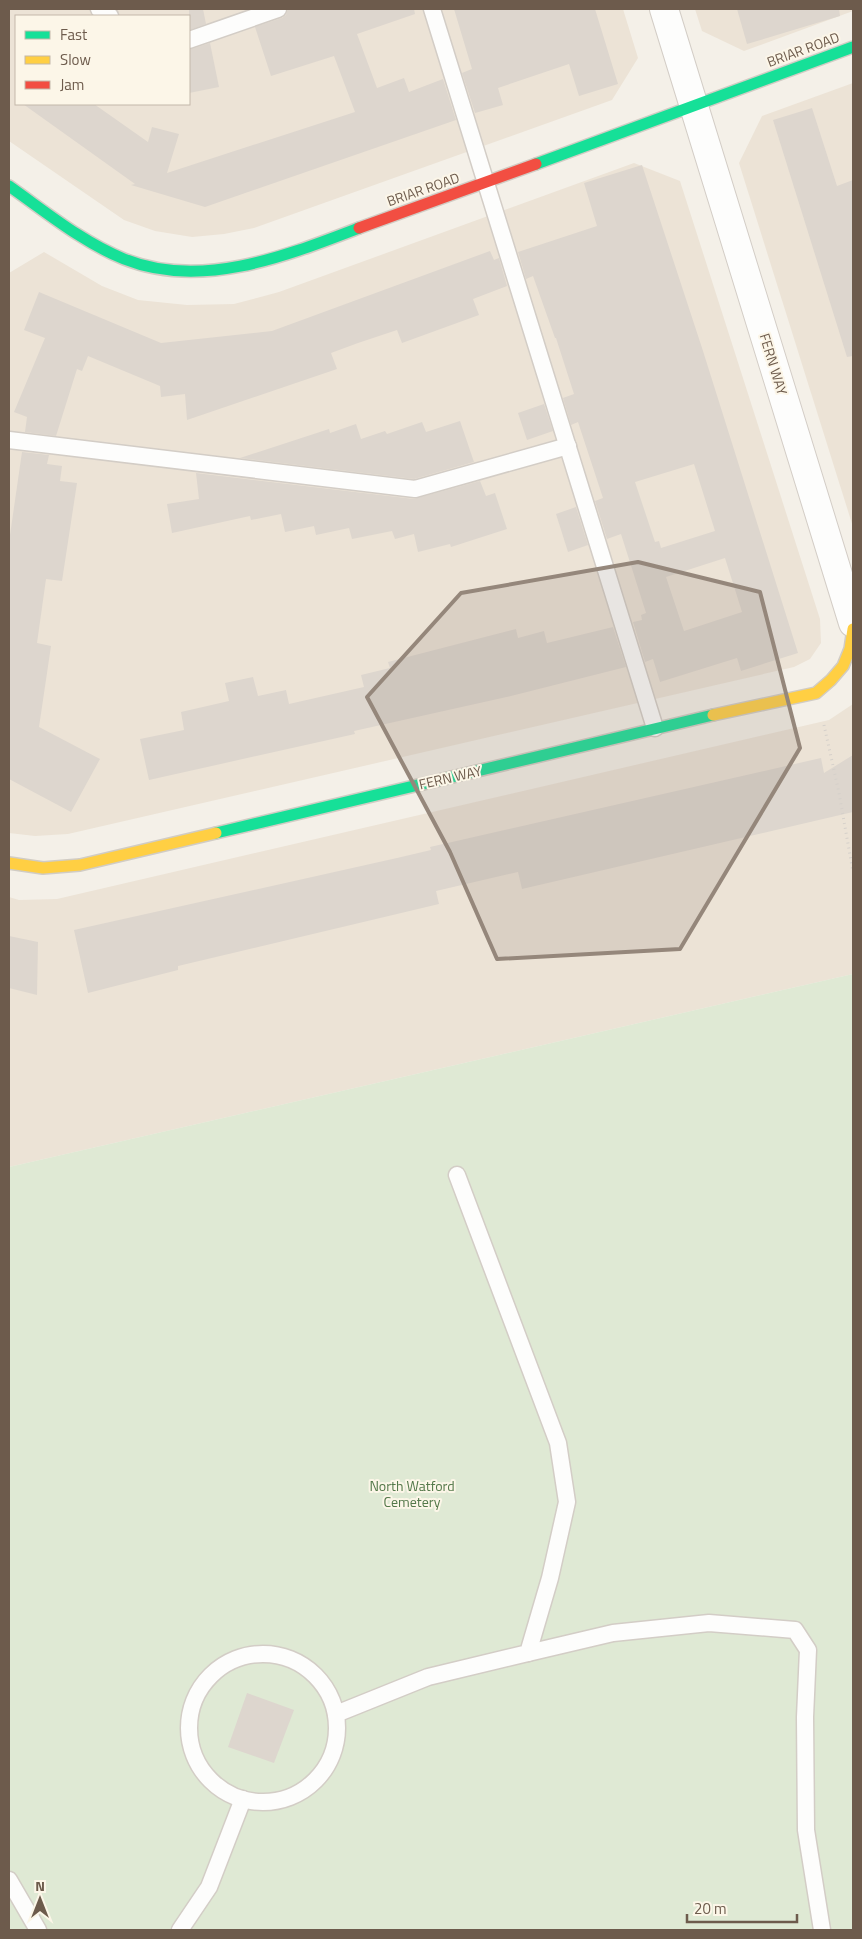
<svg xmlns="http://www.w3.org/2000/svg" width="862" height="1939" viewBox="0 0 862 1939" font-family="'Titillium Web',sans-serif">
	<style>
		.residential { fill: #ece3d6; fill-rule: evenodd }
		.green { fill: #dfe9d4 }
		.building { fill: #ddd6ce; fill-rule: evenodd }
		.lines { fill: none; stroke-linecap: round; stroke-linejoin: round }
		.lane-casing { stroke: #d3cdc6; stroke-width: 19 }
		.street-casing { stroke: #d3cdc6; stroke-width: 30 }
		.fast-casing { stroke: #d1ccc4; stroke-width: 14 }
		.slow-casing { stroke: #d1ccc4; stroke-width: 14 }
		.jam-casing { stroke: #d1ccc4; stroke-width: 14 }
		.path { stroke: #d5d0ca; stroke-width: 3; stroke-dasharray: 1 4; stroke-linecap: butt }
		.lane { stroke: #fdfdfc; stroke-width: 16 }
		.street { stroke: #fdfdfc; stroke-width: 28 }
		.fast { stroke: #16e098; stroke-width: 11 }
		.slow { stroke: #ffcf43; stroke-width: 11 }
		.jam { stroke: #f24e42; stroke-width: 11 }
		.marked { fill: #95877b; fill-opacity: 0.2; stroke: #95877b; stroke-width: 4; stroke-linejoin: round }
		.labels { text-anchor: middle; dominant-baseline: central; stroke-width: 4; stroke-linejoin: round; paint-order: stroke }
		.street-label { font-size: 14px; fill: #6d5b4c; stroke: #fcf6e8 }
		.park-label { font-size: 14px; fill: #537849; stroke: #fcf6e8 }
	</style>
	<rect width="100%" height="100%" fill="#f4f0e8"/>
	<!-- residential -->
	<g class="residential">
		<path d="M 9,9 L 623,9 L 638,58 L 612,100 L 254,228 L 224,234 L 192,237 L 155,231 L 124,220 L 9,141 ZM 16,16 L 189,16 L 189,104 L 16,104 Z"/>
		<path d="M 695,9 L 853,9 L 853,11 L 744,51 L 702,31 Z"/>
		<path d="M 853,83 L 853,527 L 739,163 L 762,116 Z"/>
		<path d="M 634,163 L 680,181 L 820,619 L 821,643 L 810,659 L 794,667 L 68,834 L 35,836 L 9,833 L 9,273 L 44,252 L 102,286 L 138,300 L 187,305 L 234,304 L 279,292 Z"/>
		<path d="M 853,704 L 853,974 L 9,1167 L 9,897 L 19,900 L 57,899 L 829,720 Z"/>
	</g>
	<!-- green -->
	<path class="green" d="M 853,974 L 853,1930 L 9,1930 L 9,1167 Z"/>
	<!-- building -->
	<g class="building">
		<path d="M 189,9 L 203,9 L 206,24 L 189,30 Z"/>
		<path d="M 288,9 L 414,9 L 415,14 L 357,34 L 377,88 L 404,78 L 409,92 L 443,79 L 456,120 L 205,207 L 131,185 L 135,184 L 23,104 L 94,104 L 148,142 L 152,127 L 179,134 L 167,173 L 355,112 L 334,56 L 271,76 L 255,27 L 282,18 L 286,15 Z"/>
		<path d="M 454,9 L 595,9 L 618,84 L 579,96 L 569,64 L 498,88 L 503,105 L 475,113 L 462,73 L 472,69 Z"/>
		<path d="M 737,9 L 839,9 L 840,16 L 747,44 Z"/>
		<path d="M 210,43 L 219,87 L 189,93 L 189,50 Z"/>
		<path d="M 812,108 L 837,186 L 853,180 L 853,356 L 847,357 L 773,120 Z"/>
		<path d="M 642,165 L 703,351 L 798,653 L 741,671 L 737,658 L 660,682 L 653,659 L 645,662 L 633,622 L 642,620 L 641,615 L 646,613 L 621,534 L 607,539 L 595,501 L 603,498 L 578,422 L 571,425 L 563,398 L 574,394 L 556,338 L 555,338 L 533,276 L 526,279 L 518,252 L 597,226 L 584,183 ZM 694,464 L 715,531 L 661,548 L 659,541 L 655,542 L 635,482 ZM 725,558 L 742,612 L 684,631 L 666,577 Z"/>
		<path d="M 490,251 L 494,260 L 499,258 L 507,286 L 473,299 L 479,315 L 402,343 L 397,330 L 358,343 L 331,353 L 337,369 L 187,420 L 185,394 L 161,397 L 160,386 L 88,356 L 82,371 L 77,369 L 56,436 L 25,432 L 27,417 L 14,412 L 45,338 L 24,330 L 39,292 L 161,343 L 272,331 Z"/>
		<path d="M 544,404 L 553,431 L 527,440 L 518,413 Z"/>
		<path d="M 460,421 L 474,462 L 414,479 L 240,458 L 329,429 L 330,433 L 356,424 L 361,439 L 385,431 L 387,434 L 422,422 L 426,432 Z"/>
		<path d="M 22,452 L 49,455 L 47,464 L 62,466 L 60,481 L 77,483 L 62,581 L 46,579 L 37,643 L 51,646 L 39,727 L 100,759 L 71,812 L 9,779 L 9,542 Z"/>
		<path d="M 196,473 L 414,499 L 480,481 L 486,496 L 495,493 L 507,529 L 451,547 L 450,544 L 418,552 L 414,534 L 395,539 L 392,531 L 352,539 L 349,528 L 316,535 L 314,526 L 285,532 L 281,514 L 251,520 L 250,516 L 172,533 L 167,504 L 199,499 Z"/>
		<path d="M 576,507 L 588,545 L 568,552 L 556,514 Z"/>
		<path d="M 613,627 L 626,667 L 511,696 L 354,731 L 355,734 L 149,780 L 140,739 L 184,730 L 181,712 L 229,701 L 225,683 L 253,677 L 258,696 L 286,690 L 289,704 L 364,687 L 361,675 L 390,668 L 388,662 L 516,629 L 518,638 L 544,631 L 547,643 Z"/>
		<path d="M 853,755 L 853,812 L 522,889 L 518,872 L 436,891 L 439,904 L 178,966 L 178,970 L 88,993 L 74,930 L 397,858 L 431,850 L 430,847 L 821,758 L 824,773 Z"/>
		<path d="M 9,936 L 38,942 L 37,995 L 9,988 Z"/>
		<path d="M 247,1693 L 294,1710 L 274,1763 L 228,1747 Z"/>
	</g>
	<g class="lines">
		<!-- lane casing -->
		<g class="lane-casing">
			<g id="lane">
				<path d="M 99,9 L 110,16"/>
				<path d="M 432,9 L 655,728"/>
				<path d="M 189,40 L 278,9"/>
				<path d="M 9,440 L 415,489 L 568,446"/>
				<path d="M 528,1653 L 613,1633 L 709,1623 L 795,1630 L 808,1650 L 805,1717 L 806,1830 L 822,1930"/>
				<circle cx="263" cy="1728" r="74"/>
				<path d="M 336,1714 L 428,1677 L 528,1653 L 550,1578 L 567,1502 L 558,1443 L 457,1175"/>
				<path d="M 9,1880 L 38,1930"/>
				<path d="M 180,1930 L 209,1887 L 243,1799"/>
			</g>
		</g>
		<!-- street casing -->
		<g class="street-casing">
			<path id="street" d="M 664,9 L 853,623"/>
		</g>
		<!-- fast casing -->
		<g class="fast-casing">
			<g id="fast">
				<path d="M 536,164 L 853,47"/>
				<path d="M 9,186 C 46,212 82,242 124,259 C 201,290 286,256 359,228"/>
				<path d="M 216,833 L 713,715"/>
			</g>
		</g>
		<!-- slow casing -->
		<g class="slow-casing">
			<g id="slow">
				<path d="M 713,715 L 816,693 L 831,680 L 843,666 L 850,649 L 853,629"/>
				<path d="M 9,863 L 43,868 L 80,865 L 216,833"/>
			</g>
		</g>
		<!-- jam casing -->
		<g class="jam-casing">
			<path id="jam" d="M 359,228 L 536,164"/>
		</g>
		<!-- path -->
		<path class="path" d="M 824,725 L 839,793 L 853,872"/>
		<!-- lane -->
		<use href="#lane" class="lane"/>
		<!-- street -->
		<use href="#street" class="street"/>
		<!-- fast -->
		<use href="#fast" class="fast"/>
		<!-- slow -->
		<use href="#slow" class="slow"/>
		<!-- jam -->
		<use href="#jam" class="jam"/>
	</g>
	<!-- marked area -->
	<path class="marked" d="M 638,562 L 760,592 L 800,748 L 680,949 L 497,959 L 450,852 L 367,697 L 461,593 Z"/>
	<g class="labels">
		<!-- street labels -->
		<g class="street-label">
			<text transform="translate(803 49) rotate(-20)">BRIAR ROAD</text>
			<text transform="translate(423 189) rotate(-19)">BRIAR ROAD</text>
			<text transform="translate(774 364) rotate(73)">FERN WAY</text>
			<text transform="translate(450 777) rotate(-13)">FERN WAY</text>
		</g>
		<!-- park labels -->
		<g class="park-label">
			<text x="412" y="1485">North Watford<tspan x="412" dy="16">Cemetery</tspan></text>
		</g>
	</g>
	<!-- border -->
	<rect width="862" height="1939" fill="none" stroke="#6d5b4c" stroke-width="20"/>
	<!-- legend -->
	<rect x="15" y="15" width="175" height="90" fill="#fcf6e8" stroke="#c3b8aa"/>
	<rect x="25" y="31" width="25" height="8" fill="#16e098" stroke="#c3b8aa"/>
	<text x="60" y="40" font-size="15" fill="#6d5b4c">Fast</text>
	<rect x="25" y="56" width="25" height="8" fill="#ffcf43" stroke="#c3b8aa"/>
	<text x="60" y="65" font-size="15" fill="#6d5b4c">Slow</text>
	<rect x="25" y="81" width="25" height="8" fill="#f24e42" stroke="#c3b8aa"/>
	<text x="60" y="90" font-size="15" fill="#6d5b4c">Jam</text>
	<!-- north arrow -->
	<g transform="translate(40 1899)" stroke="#fcf6e8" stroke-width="4" paint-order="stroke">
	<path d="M0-4L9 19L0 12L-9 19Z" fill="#6d5b4c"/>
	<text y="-8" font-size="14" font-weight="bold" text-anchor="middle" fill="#6d5b4c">N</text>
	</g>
	<!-- scale -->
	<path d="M687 1914v8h110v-8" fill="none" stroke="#6d5b4c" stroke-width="2.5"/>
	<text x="694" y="1914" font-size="15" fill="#6d5b4c" stroke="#fcf6e8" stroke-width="4" paint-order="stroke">20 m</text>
</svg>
